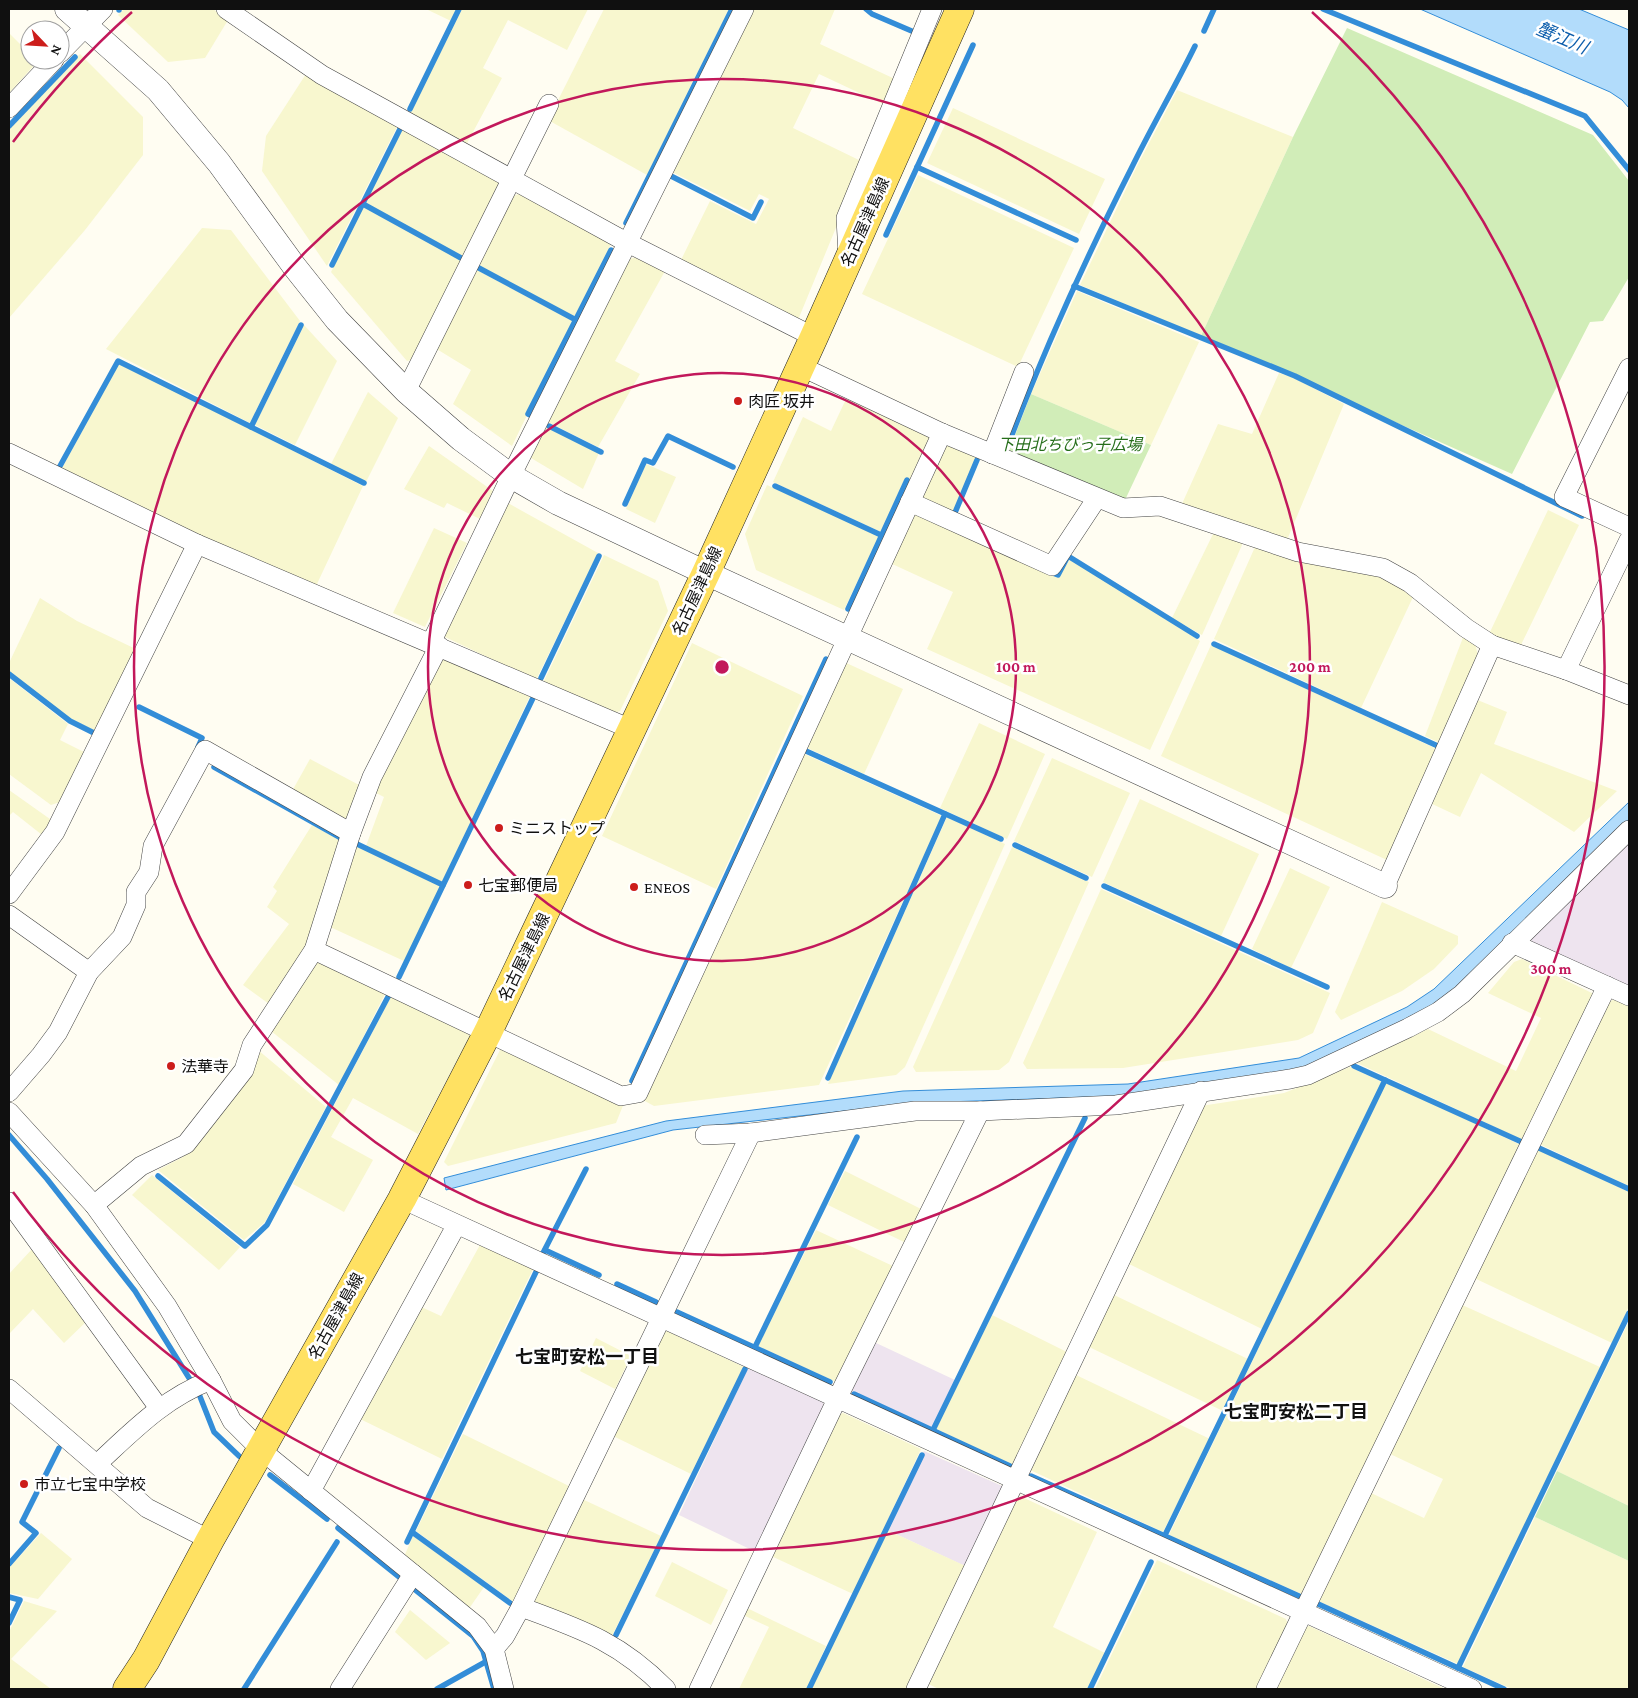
<svg xmlns="http://www.w3.org/2000/svg" width="1638" height="1698" viewBox="0 0 1638 1698" font-family="'Crimson Pro','Noto Sans JP',serif">
	<style>
		.industrial { fill: #eee4ef }
		.farmland { fill: #f8f7cf }
		.green { fill: #d1edb8 }
		.water { fill: #b2dcfb; stroke: #338dd8 }
		.lines { fill: none; stroke-linecap: round; stroke-linejoin: round }
		.stream { stroke: #338dd8; stroke-width: 5.5 }
		.minor-casing { stroke: #434343; stroke-width: 20 }
		.tertiary-casing { stroke: #434343; stroke-width: 25 }
		.primary-casing { stroke: #212121; stroke-width: 29 }
		.minor { stroke: #fff; stroke-width: 19 }
		.tertiary { stroke: #fff; stroke-width: 24 }
		.primary { stroke: #ffe162; stroke-width: 28 }
		.ring { fill: none; stroke: #c2185b; stroke-width: 2.5 }
		.poi-dot { fill: #cc1d1b; stroke: #fff; stroke-width: 2 }
		.labels { text-anchor: middle; dominant-baseline: central; stroke-width: 5; stroke-linejoin: round; paint-order: stroke }
		.street-label { font-size: 16px; fill: #101010; stroke: #fff }
		.poi-label { font-size: 16px; fill: #101010; stroke: #fff; text-anchor: start }
		.park-label { font-size: 16px; font-style: italic; fill: #266e1a; stroke: #fff }
		.water-label { font-size: 18px; font-style: italic; fill: #0e5fad; stroke: #fff }
		.neighbourhood-label { font-size: 18px; font-weight: bold; fill: #101010; stroke: #fff }
		.centre { fill: #c2185b; stroke: #fff; stroke-width: 2.5 }
		.ring-label { font-size: 15px; text-anchor: middle; font-weight: bold; fill: #c2185b; stroke: #fff; stroke-width: 5; stroke-linejoin: round; paint-order: stroke }
	</style>
	<rect width="100%" height="100%" fill="#fffdf2"/>
	<!-- industrial -->
	<g class="industrial">
		<path d="M 1629,839 L 1629,991 L 1532,946 L 1531,936 Z"/>
		<path d="M 874,1342 L 955,1380 L 932,1428 L 851,1391 Z"/>
		<path d="M 749,1366 L 822,1399 L 825,1409 L 756,1552 L 679,1515 Z"/>
		<path d="M 924,1451 L 1002,1486 L 1003,1493 L 967,1567 L 887,1530 Z"/>
	</g>
	<!-- farmland -->
	<g class="farmland">
		<path d="M 124,9 L 213,9 L 228,20 L 205,58 L 168,62 L 118,15 Z"/>
		<path d="M 426,9 L 457,9 L 451,21 Z"/>
		<path d="M 462,9 L 588,9 L 567,50 L 508,20 L 483,68 L 502,78 L 466,145 L 409,115 Z"/>
		<path d="M 604,9 L 729,9 L 647,175 L 548,120 Z"/>
		<path d="M 751,9 L 835,9 L 820,44 L 897,80 L 885,105 L 819,74 L 793,128 L 863,162 L 798,320 L 680,262 L 710,201 L 756,224 L 769,199 L 759,194 L 750,211 L 670,171 Z"/>
		<path d="M 9,33 L 30,54 L 30,60 L 38,61 L 9,93 Z"/>
		<path d="M 80,54 L 143,117 L 143,155 L 85,230 L 9,318 L 9,128 Z"/>
		<path d="M 306,74 L 398,125 L 327,266 L 262,171 L 266,136 Z"/>
		<path d="M 1177,90 L 1293,137 L 1201,336 L 1080,285 L 1136,168 Z"/>
		<path d="M 953,108 L 1105,179 L 1079,234 L 927,163 Z"/>
		<path d="M 403,128 L 499,180 L 501,190 L 467,259 L 365,203 Z"/>
		<path d="M 918,175 L 1074,248 L 1018,367 L 862,294 Z"/>
		<path d="M 522,193 L 612,242 L 574,318 L 477,265 L 513,196 Z"/>
		<path d="M 363,207 L 465,262 L 415,359 L 407,361 L 331,272 Z"/>
		<path d="M 202,228 L 231,230 L 300,321 L 250,423 L 106,349 Z"/>
		<path d="M 637,257 L 665,271 L 615,361 L 640,374 L 598,447 L 548,422 L 629,259 Z"/>
		<path d="M 475,269 L 573,321 L 512,446 L 453,404 L 471,370 L 435,348 Z"/>
		<path d="M 1077,291 L 1199,342 L 1151,445 L 1031,394 Z"/>
		<path d="M 304,325 L 337,361 L 295,445 L 255,425 Z"/>
		<path d="M 119,363 L 363,486 L 316,586 L 204,538 L 61,470 Z"/>
		<path d="M 1279,373 L 1294,378 L 1344,404 L 1287,540 L 1181,506 L 1218,424 L 1252,434 Z"/>
		<path d="M 368,392 L 398,418 L 366,482 L 331,464 Z"/>
		<path d="M 847,397 L 930,436 L 910,479 L 905,478 L 881,532 L 773,482 L 803,417 L 831,431 Z"/>
		<path d="M 546,427 L 599,453 L 583,489 L 531,458 Z"/>
		<path d="M 945,443 L 976,457 L 952,517 L 918,502 Z"/>
		<path d="M 429,446 L 493,491 L 480,519 L 447,503 L 444,508 L 404,489 Z"/>
		<path d="M 646,464 L 676,477 L 655,523 L 626,509 Z"/>
		<path d="M 767,485 L 879,536 L 844,610 L 756,570 L 745,534 Z"/>
		<path d="M 506,502 L 598,553 L 536,680 L 445,637 L 442,631 Z"/>
		<path d="M 1548,510 L 1579,525 L 1520,647 L 1489,634 Z"/>
		<path d="M 913,513 L 1058,578 L 1070,559 L 1200,641 L 1150,750 L 927,649 L 953,592 L 890,563 Z"/>
		<path d="M 434,528 L 467,543 L 425,627 L 393,613 Z"/>
		<path d="M 1215,530 L 1241,538 L 1242,545 L 1202,635 L 1172,618 Z"/>
		<path d="M 1255,547 L 1383,577 L 1405,588 L 1413,597 L 1361,708 L 1214,639 Z"/>
		<path d="M 604,555 L 658,581 L 668,611 L 620,711 L 613,713 L 543,683 Z"/>
		<path d="M 40,598 L 77,621 L 140,651 L 101,734 L 70,718 L 9,672 L 9,663 Z"/>
		<path d="M 1464,635 L 1475,643 L 1479,660 L 1442,744 L 1425,736 Z"/>
		<path d="M 692,643 L 803,696 L 716,889 L 602,836 Z"/>
		<path d="M 1211,645 L 1439,750 L 1387,860 L 1161,756 Z"/>
		<path d="M 449,657 L 531,694 L 442,882 L 366,846 L 384,797 L 374,792 L 440,660 Z"/>
		<path d="M 842,661 L 903,689 L 864,774 L 803,746 Z"/>
		<path d="M 9,678 L 68,724 L 60,740 L 86,753 L 63,801 L 51,805 L 9,774 Z"/>
		<path d="M 1475,699 L 1507,712 L 1494,744 L 1617,791 L 1574,832 L 1481,773 L 1460,817 L 1430,803 Z"/>
		<path d="M 979,723 L 1045,754 L 1007,839 L 940,808 Z"/>
		<path d="M 800,752 L 942,816 L 819,1085 L 654,1106 L 643,1100 Z"/>
		<path d="M 1052,758 L 1130,793 L 1092,877 L 1014,841 Z"/>
		<path d="M 310,759 L 361,786 L 348,817 L 342,821 L 291,793 Z"/>
		<path d="M 9,790 L 57,824 L 46,838 L 13,812 L 9,816 Z"/>
		<path d="M 1140,799 L 1259,854 L 1221,936 L 1103,882 Z"/>
		<path d="M 947,817 L 1005,844 L 905,1067 L 896,1075 L 828,1084 Z"/>
		<path d="M 312,825 L 343,842 L 310,946 L 269,1004 L 243,985 L 289,924 L 267,907 L 277,891 L 273,887 Z"/>
		<path d="M 355,845 L 441,886 L 404,961 L 328,926 Z"/>
		<path d="M 1012,847 L 1089,882 L 1009,1062 L 999,1070 L 916,1072 L 913,1067 Z"/>
		<path d="M 1290,868 L 1330,887 L 1291,968 L 1252,949 Z"/>
		<path d="M 1101,889 L 1330,993 L 1313,1033 L 1298,1040 L 1123,1068 L 1027,1069 L 1023,1063 Z"/>
		<path d="M 1382,902 L 1458,936 L 1458,944 L 1434,969 L 1402,991 L 1341,1020 L 1335,1012 Z"/>
		<path d="M 1522,959 L 1596,995 L 1525,1141 L 1357,1063 L 1428,1029 L 1516,1071 L 1541,1018 L 1488,993 L 1514,962 Z"/>
		<path d="M 322,960 L 386,992 L 339,1085 L 271,1031 L 312,965 Z"/>
		<path d="M 393,993 L 467,1028 L 470,1036 L 418,1134 L 353,1098 L 331,1137 L 373,1160 L 344,1212 L 293,1184 Z"/>
		<path d="M 1620,998 L 1629,1002 L 1629,1186 L 1537,1143 L 1607,1002 Z"/>
		<path d="M 509,1049 L 624,1103 L 616,1123 L 448,1166 L 444,1162 L 500,1050 Z"/>
		<path d="M 258,1050 L 326,1107 L 265,1222 L 244,1240 L 158,1170 L 183,1157 L 245,1082 Z"/>
		<path d="M 1350,1067 L 1382,1082 L 1262,1329 L 1127,1263 L 1201,1106 L 1284,1093 Z"/>
		<path d="M 1386,1082 L 1523,1146 L 1304,1595 L 1169,1535 Z"/>
		<path d="M 1534,1148 L 1629,1192 L 1629,1306 L 1612,1343 L 1472,1277 Z"/>
		<path d="M 845,1171 L 923,1210 L 906,1243 L 828,1205 Z"/>
		<path d="M 152,1175 L 240,1247 L 219,1270 L 132,1195 Z"/>
		<path d="M 816,1230 L 895,1267 L 836,1382 L 758,1346 Z"/>
		<path d="M 481,1243 L 534,1267 L 442,1459 L 356,1417 L 417,1305 L 441,1316 Z"/>
		<path d="M 34,1247 L 88,1320 L 64,1343 L 33,1309 L 9,1334 L 9,1274 Z"/>
		<path d="M 1112,1294 L 1248,1359 L 1223,1411 L 1087,1346 Z"/>
		<path d="M 1460,1304 L 1600,1367 L 1458,1664 L 1316,1600 L 1369,1492 L 1424,1518 L 1443,1479 L 1388,1453 Z"/>
		<path d="M 992,1315 L 1071,1354 L 1018,1467 L 936,1429 Z"/>
		<path d="M 1629,1321 L 1629,1506 L 1557,1471 Z"/>
		<path d="M 667,1331 L 744,1367 L 691,1474 L 611,1435 L 660,1334 Z"/>
		<path d="M 596,1338 L 631,1356 L 615,1389 L 580,1371 Z"/>
		<path d="M 1074,1374 L 1210,1439 L 1163,1532 L 1028,1469 Z"/>
		<path d="M 843,1413 L 921,1449 L 853,1594 L 769,1555 L 836,1416 Z"/>
		<path d="M 463,1434 L 571,1487 L 515,1603 L 416,1531 Z"/>
		<path d="M 1022,1497 L 1097,1532 L 1053,1627 L 1105,1653 L 1087,1689 L 939,1689 L 926,1683 L 1012,1502 Z"/>
		<path d="M 580,1498 L 661,1536 L 611,1638 L 536,1606 L 531,1596 Z"/>
		<path d="M 1535,1517 L 1629,1561 L 1629,1685 L 1627,1689 L 1512,1689 L 1463,1667 Z"/>
		<path d="M 887,1530 L 970,1568 L 911,1689 L 811,1689 Z"/>
		<path d="M 41,1533 L 72,1559 L 38,1599 L 9,1593 L 9,1568 Z"/>
		<path d="M 413,1536 L 484,1587 L 468,1610 L 403,1559 Z"/>
		<path d="M 1157,1560 L 1286,1619 L 1289,1629 L 1260,1689 L 1095,1689 Z"/>
		<path d="M 672,1562 L 728,1590 L 711,1625 L 655,1596 Z"/>
		<path d="M 24,1601 L 57,1611 L 11,1659 L 51,1689 L 9,1689 L 9,1632 Z"/>
		<path d="M 745,1607 L 826,1646 L 807,1689 L 739,1689 L 769,1627 L 741,1614 Z"/>
		<path d="M 410,1610 L 450,1643 L 426,1660 L 395,1632 Z"/>
		<path d="M 1309,1626 L 1445,1689 L 1272,1689 L 1301,1629 Z"/>
	</g>
	<!-- green -->
	<g class="green">
		<path d="M 1347,28 L 1593,135 L 1629,181 L 1629,277 L 1603,321 L 1590,322 L 1512,474 L 1201,336 L 1293,137 Z"/>
		<path d="M 1031,394 L 1151,445 L 1125,500 L 1009,451 Z"/>
		<path d="M 1557,1471 L 1629,1506 L 1629,1561 L 1535,1517 Z"/>
	</g>
	<!-- water -->
	<g class="water">
		<path d="M 1420,9 L 1579,9 L 1629,30 L 1629,108 L 1622,100 L 1610,92 Z"/>
		<path d="M 1629,802 L 1629,819 L 1454,989 L 1429,1008 L 1303,1069 L 1120,1096 L 917,1103 L 673,1130 L 446,1190 L 444,1178 L 666,1121 L 903,1091 L 1128,1084 L 1299,1058 L 1407,1007 L 1434,989 Z"/>
	</g>
	<g class="lines">
		<!-- stream -->
		<g class="stream">
			<path d="M 866,9 L 872,14 L 914,32"/>
			<path d="M 1323,9 L 1585,116 L 1629,170"/>
			<path d="M 119,10 L 119,9"/>
			<path d="M 1204,31 L 1214,9"/>
			<path d="M 410,109 L 459,9"/>
			<path d="M 9,126 L 75,57"/>
			<path d="M 917,167 L 1076,240"/>
			<path d="M 671,176 L 753,218 L 761,202"/>
			<path d="M 363,204 L 461,258"/>
			<path d="M 626,223 L 732,9"/>
			<path d="M 886,235 L 973,45"/>
			<path d="M 332,265 L 401,127"/>
			<path d="M 477,267 L 576,320"/>
			<path d="M 1074,286 L 1295,376 L 1582,516"/>
			<path d="M 534,417 L 528,414 L 611,250"/>
			<path d="M 549,426 L 601,452"/>
			<path d="M 251,427 L 301,325"/>
			<path d="M 1010,440 C 1045,347 1087,256 1132,167 C 1152,126 1175,87 1195,46"/>
			<path d="M 60,466 L 118,361 L 364,483"/>
			<path d="M 775,486 L 881,535"/>
			<path d="M 625,504 L 645,460 L 653,463 L 668,436 L 733,467"/>
			<path d="M 954,515 L 977,460"/>
			<path d="M 1050,572 L 1058,575 L 1068,556 L 1197,636"/>
			<path d="M 848,609 L 907,480"/>
			<path d="M 1214,644 L 1440,747"/>
			<path d="M 9,674 L 70,721 L 94,733"/>
			<path d="M 541,678 L 599,556"/>
			<path d="M 139,707 L 202,738 L 198,747"/>
			<path d="M 806,751 L 1001,839"/>
			<path d="M 214,767 L 341,838"/>
			<path d="M 357,844 L 443,885"/>
			<path d="M 1015,845 L 1086,878"/>
			<path d="M 1104,886 L 1327,987"/>
			<path d="M 399,977 L 533,698"/>
			<path d="M 1354,1066 L 1524,1143"/>
			<path d="M 828,1078 L 945,814"/>
			<path d="M 632,1081 L 826,659"/>
			<path d="M 9,1135 L 47,1179 L 135,1291 L 199,1394 L 214,1432 L 239,1456"/>
			<path d="M 1539,1148 L 1629,1189"/>
			<path d="M 158,1176 L 245,1246 L 267,1225 L 389,995"/>
			<path d="M 545,1250 L 599,1275"/>
			<path d="M 543,1253 L 586,1169"/>
			<path d="M 617,1284 L 656,1302"/>
			<path d="M 677,1312 L 830,1382"/>
			<path d="M 755,1347 L 857,1137"/>
			<path d="M 854,1394 L 1010,1466"/>
			<path d="M 933,1430 L 1085,1118"/>
			<path d="M 270,1475 L 327,1519"/>
			<path d="M 1031,1476 L 1299,1596"/>
			<path d="M 338,1528 L 473,1636 L 483,1651 L 494,1689"/>
			<path d="M 412,1532 L 510,1603"/>
			<path d="M 1166,1533 L 1385,1080"/>
			<path d="M 407,1542 L 536,1272"/>
			<path d="M 9,1564 L 36,1533 L 22,1522 L 59,1448"/>
			<path d="M 9,1597 L 20,1600 L 9,1623"/>
			<path d="M 1316,1603 L 1504,1689"/>
			<path d="M 616,1635 L 745,1369"/>
			<path d="M 1458,1668 L 1629,1313"/>
			<path d="M 244,1689 L 337,1542"/>
			<path d="M 437,1689 L 487,1661"/>
			<path d="M 809,1689 L 922,1455"/>
			<path d="M 1090,1689 L 1151,1562"/>
		</g>
		<!-- minor casing -->
		<g class="minor-casing">
			<g id="minor">
				<path d="M 226,9 L 322,75 L 628,243 L 814,337"/>
				<path d="M 60,53 L 103,9"/>
				<path d="M 9,108 L 54,60"/>
				<path d="M 848,255 L 846,218 L 932,9"/>
				<path d="M 800,366 L 942,433 L 1123,508 L 1160,506 L 1298,552 L 1383,568 L 1410,583 L 1466,628 L 1492,645 L 1566,670 L 1629,695"/>
				<path d="M 1629,368 L 1564,497 L 1629,527"/>
				<path d="M 406,391 L 549,104"/>
				<path d="M 9,453 L 197,544 L 633,730"/>
				<path d="M 992,454 L 1024,372"/>
				<path d="M 910,502 L 1052,566 L 1097,498"/>
				<path d="M 431,643 L 511,476 L 744,9"/>
				<path d="M 1566,670 L 1629,540"/>
				<path d="M 1385,886 L 1492,645"/>
				<path d="M 9,894 L 55,832 L 197,544"/>
				<path d="M 9,915 L 89,972"/>
				<path d="M 1512,943 L 1629,996"/>
				<path d="M 314,950 L 621,1096 L 638,1093 L 942,433"/>
				<path d="M 9,1092 L 41,1055 L 58,1032 L 89,972 L 122,937 L 136,905 L 136,892 L 149,872 L 153,846 L 205,750 L 351,833"/>
				<path d="M 9,1112 L 94,1205 L 167,1306 L 211,1380 L 232,1421 L 261,1450 L 477,1626 L 494,1649 L 504,1689"/>
				<path d="M 705,1135 L 751,1133"/>
				<path d="M 402,1199 L 1472,1689"/>
				<path d="M 9,1202 L 159,1408"/>
				<path d="M 94,1205 L 141,1166 L 186,1144 L 244,1070 L 252,1045 L 314,950 L 351,833 L 372,777 L 439,646"/>
				<path d="M 9,1389 L 147,1508 L 210,1540"/>
				<path d="M 97,1464 C 134,1430 163,1399 211,1380"/>
				<path d="M 311,1491 L 456,1226"/>
				<path d="M 521,1607 C 581,1629 620,1642 666,1689"/>
				<path d="M 494,1649 L 505,1636 L 521,1607 L 751,1133 L 915,1111 L 980,1111 L 1116,1105 L 1290,1079 L 1308,1075 L 1408,1028 L 1438,1012 L 1462,994 L 1629,830"/>
				<path d="M 340,1689 L 413,1574"/>
				<path d="M 699,1689 L 837,1399 L 980,1111"/>
				<path d="M 916,1689 L 1201,1091"/>
				<path d="M 1266,1689 L 1607,986"/>
			</g>
		</g>
		<!-- tertiary casing -->
		<g class="tertiary-casing">
			<path id="tertiary" d="M 67,9 L 158,90 L 219,163 L 294,266 L 337,320 L 406,391 L 461,439 L 511,476 L 558,503 L 706,573 L 1385,886"/>
		</g>
		<!-- primary casing -->
		<g class="primary-casing">
			<path id="primary" d="M 127,1689 L 146,1660 L 210,1540 L 402,1199 L 488,1032 L 706,573 L 814,337 L 960,9"/>
		</g>
		<!-- minor -->
		<use href="#minor" class="minor"/>
		<!-- tertiary -->
		<use href="#tertiary" class="tertiary"/>
		<!-- primary -->
		<use href="#primary" class="primary"/>
	</g>
	<!-- distance rings -->
	<g class="ring">
		<circle cx="722" cy="667" r="294"/>
		<circle cx="722" cy="667" r="588"/>
		<path d="M13 142A882 882 0 0 1 132 12M1312 12A882 882 0 1 1 13 1192"/>
	</g>
	<!-- markers -->
	<g class="poi-dot">
		<circle cx="738" cy="401" r="5"/>
		<circle cx="499" cy="828" r="5"/>
		<circle cx="468" cy="885" r="5"/>
		<circle cx="634" cy="887" r="5"/>
		<circle cx="171" cy="1066" r="5"/>
		<circle cx="24" cy="1484" r="5"/>
	</g>
	<g class="labels">
		<!-- street labels -->
		<g class="street-label">
			<text transform="translate(865 222) rotate(-66)">名古屋津島線</text>
			<text transform="translate(697 591) rotate(-65)">名古屋津島線</text>
			<text transform="translate(524 957) rotate(-64)">名古屋津島線</text>
			<text transform="translate(336 1316) rotate(-61)">名古屋津島線</text>
		</g>
		<!-- poi labels -->
		<g class="poi-label">
			<text x="748" y="401">肉匠 坂井</text>
			<text x="509" y="828">ミニストップ</text>
			<text x="478" y="885">七宝郵便局</text>
			<text x="644" y="887">ENEOS</text>
			<text x="181" y="1066">法華寺</text>
			<text x="34" y="1484">市立七宝中学校</text>
		</g>
		<!-- park labels -->
		<g class="park-label">
			<text x="1070" y="444">下田北ちびっ子広場</text>
		</g>
		<!-- water labels -->
		<g class="water-label">
			<text transform="translate(1562 38) rotate(23)">蟹江川</text>
		</g>
		<!-- neighbourhood labels -->
		<g class="neighbourhood-label">
			<text x="587" y="1357">七宝町安松一丁目</text>
			<text x="1296" y="1412">七宝町安松二丁目</text>
		</g>
	</g>
	<circle cx="722" cy="667" r="8" class="centre"/>
	<g class="ring-label">
		<text x="1016" y="672">100 m</text>
		<text x="1310" y="672">200 m</text>
		<text x="1551" y="974">300 m</text>
	</g>
	<!-- border -->
	<rect width="1638" height="1698" fill="none" stroke="#101010" stroke-width="20"/>
	<!-- north arrow -->
	<g transform="translate(45 45) rotate(115)"><circle r="24" fill="#ffffff" stroke="#9f9f9f"/>
	<path d="M0-4L9 19L0 12L-9 19Z" fill="#cc1d1b"/>
	<text y="-8" font-size="14" font-weight="bold" text-anchor="middle" fill="#101010">N</text>
	</g>
</svg>
